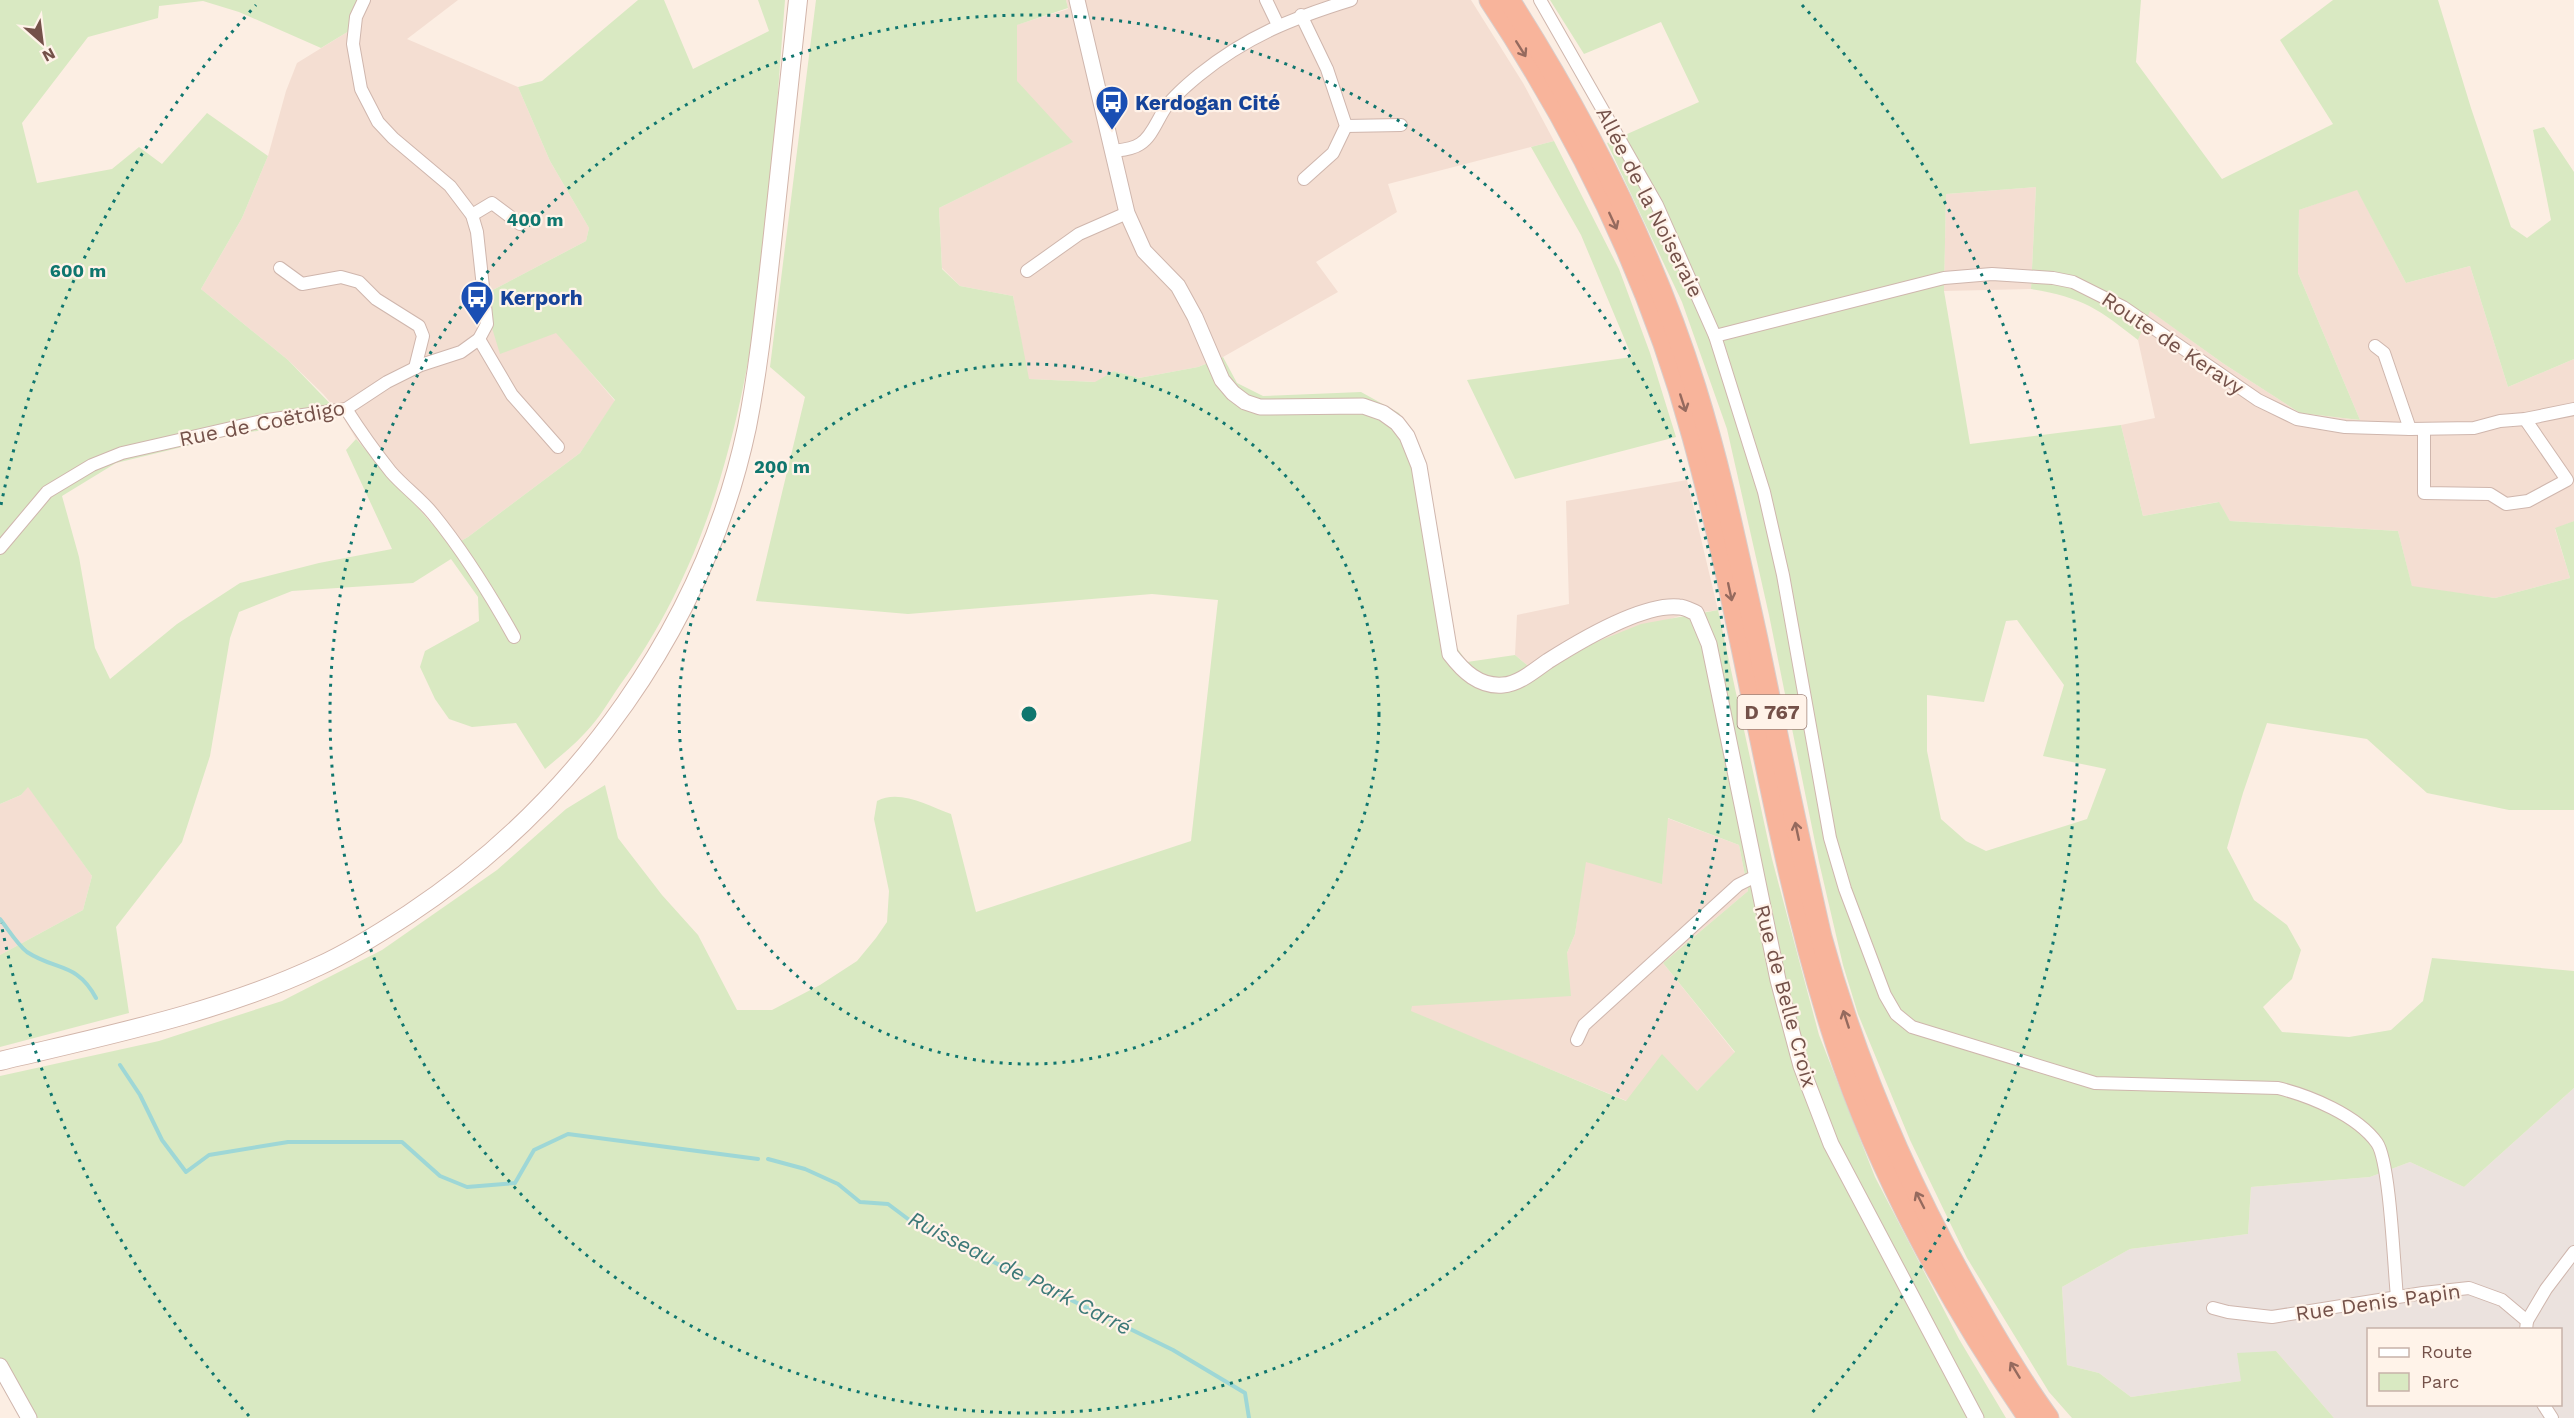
<svg xmlns="http://www.w3.org/2000/svg" width="2574" height="1418" viewBox="0 0 2574 1418" font-family="'Work Sans',sans-serif">
	<style>
		.residential { fill: #f4ded2 }
		.industrial { fill: #ebe2de; fill-rule: evenodd }
		.green { fill: #d9e9c2; fill-rule: evenodd }
		.lines { fill: none; stroke-linecap: round; stroke-linejoin: round }
		.stream { stroke: #9ed7d6; stroke-width: 4 }
		.minor-casing { stroke: #cfb6ad; stroke-width: 14 }
		.tertiary-casing { stroke: #cfb6ad; stroke-width: 17 }
		.secondary-casing { stroke: #d2b5aa; stroke-width: 20 }
		.trunk-casing { stroke: #d8cecc; stroke-width: 23 }
		.minor { stroke: #fff; stroke-width: 12 }
		.tertiary { stroke: #fff; stroke-width: 15 }
		.secondary { stroke: #fff; stroke-width: 18 }
		.trunk { stroke: #f8b49b; stroke-width: 21 }
		.oneway { stroke: #956a5e }
		.ring { fill: none; stroke: #0f766e; stroke-width: 3; stroke-dasharray: 3 6 }
		.labels { text-anchor: middle; dominant-baseline: central; stroke-width: 4.5; stroke-linejoin: round; paint-order: stroke }
		.shield { fill: #fff3e9; stroke: #9e8279; stroke-width: 1.5 }
		.shield-label { font-size: 20px; font-weight: bold; fill: #745149 }
		.transit-label { font-size: 21px; font-weight: bold; fill: #164399; stroke: #fff3e9; text-anchor: start }
		.street-label { font-size: 21px; fill: #745149; stroke: #fff3e9 }
		.water-label { font-size: 22px; font-style: italic; fill: #3d7978; stroke: #fff3e9 }
		.centre { fill: #0f766e; stroke: #fff3e9; stroke-width: 3 }
		.ring-label { font-size: 18px; text-anchor: middle; font-weight: bold; fill: #0f766e; stroke: #fff3e9; stroke-width: 4.5; stroke-linejoin: round; paint-order: stroke }
	</style>
	<rect width="100%" height="100%" fill="#fceee3"/>
	<!-- residential -->
	<g class="residential">
		<path d="M 361,0 L 458,0 L 407,39 L 518,87 L 550,161 L 589,228 L 586,241 L 491,291 L 500,353 L 556,332 L 615,401 L 580,453 L 468,537 L 452,546 L 356,439 L 343,417 L 323,394 L 288,360 L 201,289 L 242,218 L 268,156 L 286,91 L 297,63 L 349,31 Z"/>
		<path d="M 1066,0 L 1471,0 L 1523,83 L 1554,141 L 1388,184 L 1397,212 L 1316,262 L 1338,292 L 1223,357 L 1198,367 L 1139,378 L 1114,371 L 1096,382 L 1028,379 L 1013,296 L 960,286 L 942,268 L 939,208 L 1072,142 L 1017,82 L 1016,25 L 1068,9 Z"/>
		<path d="M 2036,187 L 2031,289 L 1944,291 L 1946,194 Z"/>
		<path d="M 2357,189 L 2406,283 L 2470,266 L 2508,387 L 2574,359 L 2574,521 L 2555,529 L 2570,578 L 2495,598 L 2412,587 L 2398,531 L 2230,521 L 2218,502 L 2143,516 L 2121,425 L 2155,418 L 2138,340 L 2149,310 L 2224,364 L 2300,413 L 2360,420 L 2298,273 L 2299,210 Z"/>
		<path d="M 1687,480 L 1718,610 L 1683,615 L 1594,643 L 1539,675 L 1515,655 L 1517,615 L 1569,604 L 1566,501 Z"/>
		<path d="M 28,786 L 92,876 L 83,910 L 0,955 L 0,804 L 21,795 Z"/>
		<path d="M 1667,818 L 1739,845 L 1748,891 L 1663,963 L 1735,1053 L 1697,1091 L 1627,1101 L 1411,1012 L 1411,1006 L 1567,953 L 1575,934 L 1585,861 L 1662,883 Z"/>
	</g>
	<!-- industrial -->
	<path class="industrial" d="M 2574,1088 L 2574,1418 L 2334,1418 L 2276,1351 L 2241,1381 L 2131,1397 L 2099,1373 L 2067,1365 L 2062,1287 L 2130,1249 L 2248,1234 L 2251,1187 L 2370,1177 L 2410,1162 L 2464,1187 ZM 2368,1330 L 2560,1330 L 2560,1404 L 2368,1404 Z"/>
	<!-- green -->
	<g class="green">
		<path d="M 0,0 L 361,0 L 349,31 L 321,48 L 239,12 L 203,1 L 159,6 L 158,18 L 88,37 L 22,123 L 37,183 L 112,169 L 139,147 L 162,164 L 207,113 L 268,156 L 242,218 L 201,289 L 288,360 L 343,417 L 232,435 L 116,463 L 62,496 L 79,557 L 95,648 L 110,679 L 177,624 L 240,583 L 319,563 L 392,549 L 346,450 L 356,439 L 452,546 L 468,537 L 580,453 L 615,400 L 556,333 L 500,354 L 492,328 L 491,291 L 586,241 L 589,228 L 550,161 L 518,87 L 542,81 L 638,0 L 664,0 L 693,69 L 769,31 L 758,0 L 785,0 C 766,232 763,490 620,685 C 609,701 599,719 585,733 C 573,746 559,757 545,769 L 516,723 L 472,727 L 449,719 L 435,699 L 420,667 L 425,651 L 479,621 L 478,597 L 451,559 L 413,583 L 292,591 L 239,612 L 230,638 L 210,756 L 182,842 L 116,927 L 129,1013 L 0,1047 L 0,955 L 83,910 L 92,876 L 28,787 L 21,795 L 0,804 Z"/>
		<path d="M 816,0 L 1066,0 L 1068,8 L 1017,25 L 1017,81 L 1073,142 L 939,208 L 942,269 L 960,286 L 1013,296 L 1029,379 L 1095,382 L 1114,371 L 1139,378 L 1198,367 L 1223,357 L 1237,383 L 1263,396 L 1361,392 L 1399,413 L 1417,439 L 1424,468 L 1455,645 L 1467,662 L 1515,655 L 1539,675 L 1594,643 L 1641,624 L 1718,610 L 1772,859 L 1819,1035 L 1875,1177 L 1959,1339 L 2006,1418 L 35,1418 L 0,1358 L 0,1076 L 159,1041 L 282,1001 L 382,950 L 497,870 L 566,809 L 605,785 L 618,838 L 662,895 L 698,935 L 737,1010 L 772,1010 L 820,985 L 857,961 L 876,938 L 887,922 L 889,891 L 874,819 L 877,801 C 900,789 928,806 951,814 L 976,912 L 1191,841 L 1218,600 L 1152,594 L 908,614 L 756,601 L 805,397 L 770,367 ZM 1668,818 L 1739,845 L 1748,891 L 1663,963 L 1735,1052 L 1697,1091 L 1662,1054 L 1626,1101 L 1411,1011 L 1412,1006 L 1571,996 L 1567,953 L 1575,934 L 1586,862 L 1662,884 Z"/>
		<path d="M 1550,0 L 2141,0 L 2136,62 L 2222,179 L 2333,124 L 2280,40 L 2333,0 L 2438,0 L 2471,108 L 2511,227 L 2527,238 L 2551,220 L 2533,130 L 2544,127 L 2574,172 L 2574,359 L 2508,387 L 2470,266 L 2406,283 L 2357,190 L 2299,210 L 2298,273 L 2360,420 L 2300,413 L 2224,364 L 2150,311 L 2138,340 C 2099,309 2082,297 2031,289 L 2036,187 L 1946,194 L 1944,291 L 1970,444 L 2121,425 L 2143,516 L 2219,502 L 2230,521 L 2398,531 L 2412,586 L 2495,598 L 2570,578 L 2555,528 L 2574,521 L 2574,810 L 2509,810 L 2427,793 L 2367,739 L 2267,723 L 2243,793 L 2227,848 L 2254,900 L 2287,925 L 2301,950 L 2292,979 L 2263,1007 L 2282,1032 L 2349,1037 L 2391,1030 L 2423,1001 L 2432,958 L 2574,971 L 2574,1088 L 2464,1187 L 2410,1162 L 2370,1177 L 2251,1187 L 2248,1234 L 2130,1249 L 2062,1287 L 2067,1365 L 2099,1373 L 2131,1397 L 2241,1381 L 2237,1353 L 2276,1351 L 2334,1418 L 2072,1418 L 2049,1392 L 1967,1258 L 1910,1140 L 1858,1014 L 1843,965 L 1819,862 L 1769,615 L 1727,429 L 1682,302 L 1607,143 L 1699,102 L 1661,22 L 1584,54 ZM 2017,620 L 2064,685 L 2043,756 L 2106,769 L 2087,819 L 1986,851 L 1966,841 L 1941,819 L 1927,751 L 1927,695 L 1984,702 L 2006,621 Z"/>
		<path d="M 1554,141 L 1619,269 L 1650,353 L 1676,437 L 1515,479 L 1467,380 L 1632,357 L 1581,235 L 1531,147 Z"/>
	</g>
	<g class="lines">
		<!-- stream -->
		<g class="stream">
			<path d="M 0,919 C 8,929 17,944 27,952 C 56,971 77,962 96,998"/>
			<path d="M 120,1065 L 140,1095 L 162,1140 L 186,1172 L 209,1155 L 288,1142 L 402,1142 L 440,1176 L 467,1187 L 515,1183 L 534,1150 L 568,1134 L 758,1159"/>
			<path d="M 768,1159 L 805,1169 L 838,1184 L 860,1202 L 888,1204 L 912,1222 L 1173,1350 L 1245,1393 L 1249,1418"/>
		</g>
		<!-- minor casing -->
		<g class="minor-casing">
			<g id="minor">
				<path d="M 1266,0 L 1278,25"/>
				<path d="M 1540,0 L 1657,205 L 1715,336 L 1764,492 L 1783,575 L 1830,838 L 1845,889 L 1885,995 L 1896,1014 L 1912,1027 L 2095,1083 L 2278,1088 C 2310,1096 2357,1115 2377,1143 C 2390,1162 2394,1268 2397,1297"/>
				<path d="M 1301,15 L 1327,69 L 1346,126 L 1333,153 L 1304,179"/>
				<path d="M 1346,126 L 1401,125"/>
				<path d="M 1114,151 C 1122,150 1133,149 1140,144 C 1152,137 1158,118 1166,107 C 1175,95 1188,84 1199,75 C 1247,36 1293,18 1351,0"/>
				<path d="M 472,215 L 492,203 L 520,224"/>
				<path d="M 280,268 L 302,284 L 341,277 L 359,282 L 376,299 L 419,326 L 423,336 L 415,368"/>
				<path d="M 1027,271 L 1079,234 L 1127,213"/>
				<path d="M 1715,336 L 1944,278 L 1992,274 L 2053,278 L 2073,282 L 2123,307 L 2258,400 L 2297,419 L 2345,427 L 2410,429 L 2474,428 L 2500,421 L 2525,419 L 2574,409"/>
				<path d="M 479,339 L 512,395 L 558,447"/>
				<path d="M 2375,346 L 2384,353 L 2410,429"/>
				<path d="M 346,409 C 360,431 375,452 391,472 C 404,487 421,499 433,514 C 464,552 490,594 514,637"/>
				<path d="M 2424,429 L 2424,493 L 2490,494 L 2506,504 L 2528,501 L 2567,480 L 2525,419"/>
				<path d="M 0,548 L 47,492 L 92,465 L 122,453 L 267,420 L 346,409 L 387,382 L 421,365 L 461,352 L 479,339 L 487,324 L 477,232 L 472,215 L 450,186 L 393,138 L 378,122 L 361,89 L 353,44 L 356,17 L 364,0"/>
				<path d="M 1577,1040 L 1584,1025 L 1738,885 L 1756,876"/>
				<path d="M 2213,1308 L 2228,1312 L 2272,1317 L 2423,1293 L 2469,1288 L 2502,1300 L 2527,1321 L 2526,1330"/>
				<path d="M 2527,1321 L 2546,1289 L 2574,1252"/>
				<path d="M 2543,1404 L 2552,1418"/>
			</g>
		</g>
		<!-- tertiary casing -->
		<g class="tertiary-casing">
			<g id="tertiary">
				<path d="M 1077,0 L 1127,213 L 1144,251 L 1178,286 L 1195,317 L 1222,380 L 1233,393 L 1245,402 L 1260,407 L 1363,406 L 1383,413 L 1397,423 L 1407,436 L 1419,466 L 1450,654 C 1463,671 1479,687 1503,685 C 1519,684 1535,670 1548,661 C 1578,642 1642,603 1679,607 C 1685,607 1691,611 1696,613 L 1709,644 L 1778,980 L 1801,1066 L 1831,1144 L 1976,1418"/>
				<path d="M 0,1366 L 29,1418"/>
			</g>
		</g>
		<!-- secondary casing -->
		<g class="secondary-casing">
			<path id="secondary" d="M 0,1061 C 108,1035 218,1013 319,966 C 350,952 380,933 409,914 C 577,803 705,625 747,427 C 759,366 765,305 772,243 C 781,162 790,81 798,0"/>
		</g>
		<!-- trunk casing -->
		<g class="trunk-casing">
			<g id="trunk">
				<path d="M 1490,0 C 1579,134 1651,282 1693,437 C 1748,637 1772,846 1836,1043 C 1879,1174 1951,1305 2029,1418"/>
				<path d="M 1509,0 C 1586,121 1652,249 1695,387 C 1721,470 1738,554 1757,639 C 1778,739 1798,838 1821,937 C 1856,1065 1907,1183 1973,1298 C 1996,1339 2020,1380 2048,1418"/>
			</g>
		</g>
		<!-- minor -->
		<use href="#minor" class="minor"/>
		<!-- tertiary -->
		<use href="#tertiary" class="tertiary"/>
		<!-- secondary -->
		<use href="#secondary" class="secondary"/>
		<!-- trunk -->
		<use href="#trunk" class="trunk"/>
	</g>
	<!-- one-way arrows -->
	<defs><path id="oneway-shaft" d="M-6 0H5M1.5-3L5.5 0L1.5 3" fill="none" stroke-width="1.6" stroke-linecap="round" stroke-linejoin="round" transform="scale(1.5)"/></defs>
	<g class="oneway">
		<use href="#oneway-shaft" transform="translate(1521 49) rotate(58)"/>
		<use href="#oneway-shaft" transform="translate(1613 221) rotate(65)"/>
		<use href="#oneway-shaft" transform="translate(1683 403) rotate(72)"/>
		<use href="#oneway-shaft" transform="translate(1730 592) rotate(78)"/>
		<use href="#oneway-shaft" transform="translate(1797 831) rotate(-102)"/>
		<use href="#oneway-shaft" transform="translate(1846 1019) rotate(-108)"/>
		<use href="#oneway-shaft" transform="translate(1920 1200) rotate(-117)"/>
		<use href="#oneway-shaft" transform="translate(2015 1370) rotate(-121)"/>
	</g>
	<!-- distance rings -->
	<g class="ring">
		<circle cx="1029" cy="714" r="350"/>
		<circle cx="1029" cy="714" r="699"/>
		<path d="M249 1416A1049 1049 0 0 1 1 923M1 505A1049 1049 0 0 1 256 5M1802 5A1049 1049 0 0 1 1809 1416"/>
	</g>
	<!-- icons -->
	<defs>
		<g id="bus-pin" transform="scale(1.725)"><path d="M0 17L-7.5 6A9.5 9.5 0 1 1 7.5 6Z" fill="#1a4fb4" stroke="#fff3e9"/><path d="M-5-6H5V4H4V6H2V4H-2V6H-4V4H-5ZM-3.5-4V0h7V-4ZM-3.5 1.2v1.5H-2V1.2ZM2 1.2v1.5H3.5V1.2Z" fill="#fff"/></g>
	</defs>
	<g fill-rule="evenodd">
		<use href="#bus-pin" x="1112" y="102"/>
		<use href="#bus-pin" x="477" y="297"/>
	</g>
	<g class="labels">
		<!-- shield labels -->
		<rect class="shield" x="1737.5" y="695" width="69" height="34" rx="4.5"/>
		<g class="shield-label">
			<text x="1772" y="712">D 767</text>
		</g>
		<!-- transit labels -->
		<g class="transit-label">
			<text x="1135" y="102">Kerdogan Cité</text>
			<text x="500" y="297">Kerporh</text>
		</g>
		<!-- street labels -->
		<g class="street-label">
			<text transform="translate(1650 202) rotate(63)">Allée de la Noiseraie</text>
			<text transform="translate(2173 343) rotate(34)">Route de Keravy</text>
			<text transform="translate(262 423) rotate(-11)">Rue de Coëtdigo</text>
			<text transform="translate(1786 996) rotate(75)">Rue de Belle Croix</text>
			<text transform="translate(2378 1302) rotate(-8)">Rue Denis Papin</text>
		</g>
		<!-- water labels -->
		<g class="water-label">
			<text transform="translate(1020 1273) rotate(27)">Ruisseau de Park Carré</text>
		</g>
	</g>
	<circle cx="1029" cy="714" r="9" class="centre"/>
	<g class="ring-label">
		<text x="535" y="226">400 m</text>
		<text x="78" y="277">600 m</text>
		<text x="782" y="473">200 m</text>
	</g>
	<!-- legend -->
	<rect x="2367" y="1328" width="195" height="78" fill="#fff3e9" stroke="#c7b2a9" stroke-width="1.5"/>
	<rect x="2379" y="1348" width="30" height="9" fill="#ffffff" stroke="#c7b2a9" stroke-width="1.5"/>
	<text x="2421" y="1358" font-size="18" fill="#745149">Route</text>
	<rect x="2379" y="1373" width="30" height="18" fill="#d9e9c2" stroke="#c7b2a9" stroke-width="1.5"/>
	<text x="2421" y="1388" font-size="18" fill="#745149">Parc</text>
	<!-- north arrow -->
	<g transform="translate(42 42) rotate(152)" stroke="#fff3e9" stroke-width="4.5" paint-order="stroke">
	<path d="M0-4.5L10 22L0 15L-10 22Z" fill="#745149"/>
	<text y="-9" font-size="16" font-weight="bold" text-anchor="middle" fill="#745149">N</text>
	</g>
</svg>
